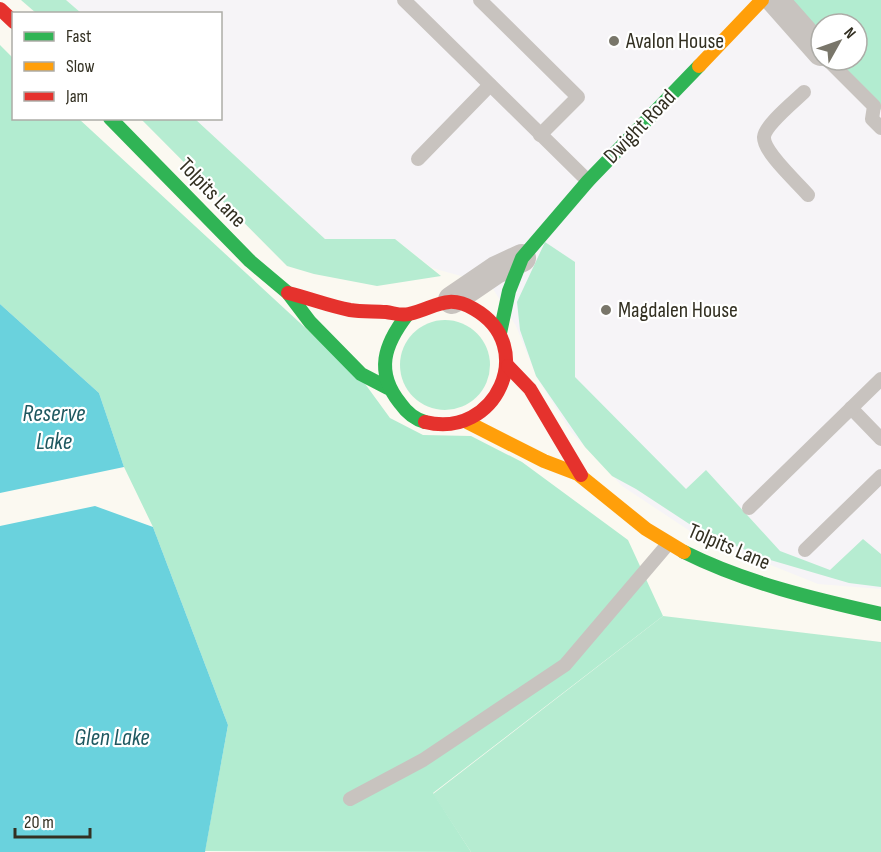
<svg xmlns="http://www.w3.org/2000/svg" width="881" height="852" viewBox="0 0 881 852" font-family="'Sofia Sans Condensed',sans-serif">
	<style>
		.commercial { fill: #f6f4f7 }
		.green { fill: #b6ecd1 }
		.forest { fill: #b2ecd0 }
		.water { fill: #6ad2dd }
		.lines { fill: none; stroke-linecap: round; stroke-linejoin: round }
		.lane { stroke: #c8c3bf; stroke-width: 14 }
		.street { stroke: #c8c3bf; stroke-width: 28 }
		.fast { stroke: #30b455; stroke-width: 14 }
		.slow { stroke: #ff9f0a; stroke-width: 14 }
		.jam { stroke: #e5322d; stroke-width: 14 }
		.poi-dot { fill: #79766a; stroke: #fff; stroke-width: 2 }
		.labels { text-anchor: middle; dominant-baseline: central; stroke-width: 4.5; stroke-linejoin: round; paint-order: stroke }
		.poi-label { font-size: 22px; fill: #333022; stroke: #fff; text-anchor: start }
		.street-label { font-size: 22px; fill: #333022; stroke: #fff }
		.water-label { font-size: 24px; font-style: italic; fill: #1e5860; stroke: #fff }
	</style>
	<rect width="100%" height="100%" fill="#fbf9f1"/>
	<!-- commercial -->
	<path class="commercial" d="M 66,0 L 788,0 L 821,60 L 839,60 L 881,110 L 881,589 L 818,584 L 696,535 L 622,486 L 571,432 L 537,378 L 516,326 L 490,284 L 432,268 L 395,239 L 325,239 L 195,119 L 220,118 L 220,14 L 81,13 Z"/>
	<!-- green -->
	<g class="green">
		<path d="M 21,0 L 66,0 L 81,13 L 36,13 Z"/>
		<path d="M 141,119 L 195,119 L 325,239 L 395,239 L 441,276 L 377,286 L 314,274 L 287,266 Z"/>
		<path d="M 545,242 L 575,262 L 575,377 L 686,489 L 706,470 L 780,551 L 830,570 L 863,539 L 881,554 L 881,587 L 849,583 L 767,559 L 700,531 L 636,489 L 612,476 L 585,447 L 536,376 L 520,330 L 517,302 Z"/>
		<circle cx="445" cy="365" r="45"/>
		<path d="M 663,616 L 881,642 L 881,852 L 471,852 L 433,794 Z"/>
	</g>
	<!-- forest -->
	<g class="forest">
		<path d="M 788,0 L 881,0 L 881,110 L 839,60 L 857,60 L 857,24 L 821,24 L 821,39 Z"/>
		<path d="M 0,45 L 13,58 L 14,118 L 79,119 L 363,381 L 390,418 L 423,435 L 471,436 L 522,462 L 628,540 L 663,616 L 433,793 L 471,852 L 205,851 L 228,725 L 153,527 L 124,467 L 99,393 L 0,304 Z"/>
	</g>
	<!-- water -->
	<g class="water">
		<path d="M 0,304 L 99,393 L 124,467 L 0,493 Z"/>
		<path d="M 95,506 L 153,527 L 228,725 L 205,852 L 0,852 L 0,526 Z"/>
	</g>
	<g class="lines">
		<!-- lane -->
		<g class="lane">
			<path d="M 404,0 L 588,181"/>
			<path d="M 480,0 L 578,97 L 540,135"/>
			<path d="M 828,60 L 874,106 L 872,119 L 881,128"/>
			<path d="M 804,92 C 795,101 765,125 764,137 C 763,152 798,183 808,195"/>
			<path d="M 418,159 L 490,85"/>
			<path d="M 851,408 L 881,439"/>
			<path d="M 749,508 L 881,379"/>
			<path d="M 805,550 L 881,476"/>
			<path d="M 350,799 L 423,760 L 565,665 L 668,544"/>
		</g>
		<!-- street -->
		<g class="street">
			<path d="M 775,0 L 821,52"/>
			<path d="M 452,300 L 496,270 L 522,258"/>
		</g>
		<!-- fast -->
		<g class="fast">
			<path d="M 110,118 L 250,261 L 288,293 L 310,322 L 361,374 L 388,388"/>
			<path d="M 407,315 C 384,345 375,372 400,403 C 407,413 414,419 425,422"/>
			<path d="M 500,333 L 509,291 L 522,258 L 588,181 L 699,66"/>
			<path d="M 684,552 C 746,583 814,599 881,614"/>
		</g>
		<!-- slow -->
		<g class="slow">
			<path d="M 699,66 L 762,0"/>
			<path d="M 467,422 L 544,461 L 578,474 L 646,529 L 684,552"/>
		</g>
		<!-- jam -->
		<g class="jam">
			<path d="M 0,9 L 14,22"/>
			<path d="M 288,293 C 309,298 329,306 350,310 C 362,312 374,311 386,312 C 394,313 401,316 409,314 C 435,308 447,293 474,309 C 539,346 496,440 425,422"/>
			<path d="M 508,366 L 530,389 L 581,475"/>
		</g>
	</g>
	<!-- markers -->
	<g class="poi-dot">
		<circle cx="614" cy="41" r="6"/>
		<circle cx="606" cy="310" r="6"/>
	</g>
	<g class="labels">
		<!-- poi labels -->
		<g class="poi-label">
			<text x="626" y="41">Avalon House</text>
			<text x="618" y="310">Magdalen House</text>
		</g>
		<!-- street labels -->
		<g class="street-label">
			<text transform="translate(640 127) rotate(-46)">Dwight Road</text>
			<text transform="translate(212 193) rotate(46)">Tolpits Lane</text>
			<text transform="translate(729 547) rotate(23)">Tolpits Lane</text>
		</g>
		<!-- water labels -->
		<g class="water-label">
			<text x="54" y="413">Reserve<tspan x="54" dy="28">Lake</tspan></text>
			<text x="112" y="737">Glen Lake</text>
		</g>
	</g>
	<!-- legend -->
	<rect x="12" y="12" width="210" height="108" fill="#ffffff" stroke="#adaca7" stroke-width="1.5"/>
	<rect x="24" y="32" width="30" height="9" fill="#30b455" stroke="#adaca7" stroke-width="1.5"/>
	<text x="66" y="42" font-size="18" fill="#333022">Fast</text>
	<rect x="24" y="62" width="30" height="9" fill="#ff9f0a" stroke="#adaca7" stroke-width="1.5"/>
	<text x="66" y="72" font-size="18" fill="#333022">Slow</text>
	<rect x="24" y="92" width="30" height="9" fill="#e5322d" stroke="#adaca7" stroke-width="1.5"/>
	<text x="66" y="102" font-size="18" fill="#333022">Jam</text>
	<!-- north arrow -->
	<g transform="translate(839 42) rotate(50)"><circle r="28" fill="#ffffff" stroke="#adaca7" stroke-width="1.5"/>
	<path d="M0-4.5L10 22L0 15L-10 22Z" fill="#79766a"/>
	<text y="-9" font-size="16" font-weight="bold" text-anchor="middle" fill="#333022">N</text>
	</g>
	<!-- scale -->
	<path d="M15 828v9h75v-9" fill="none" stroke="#333022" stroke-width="3"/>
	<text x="24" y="828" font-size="18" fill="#333022" stroke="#ffffff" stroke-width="4.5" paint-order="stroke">20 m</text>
</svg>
